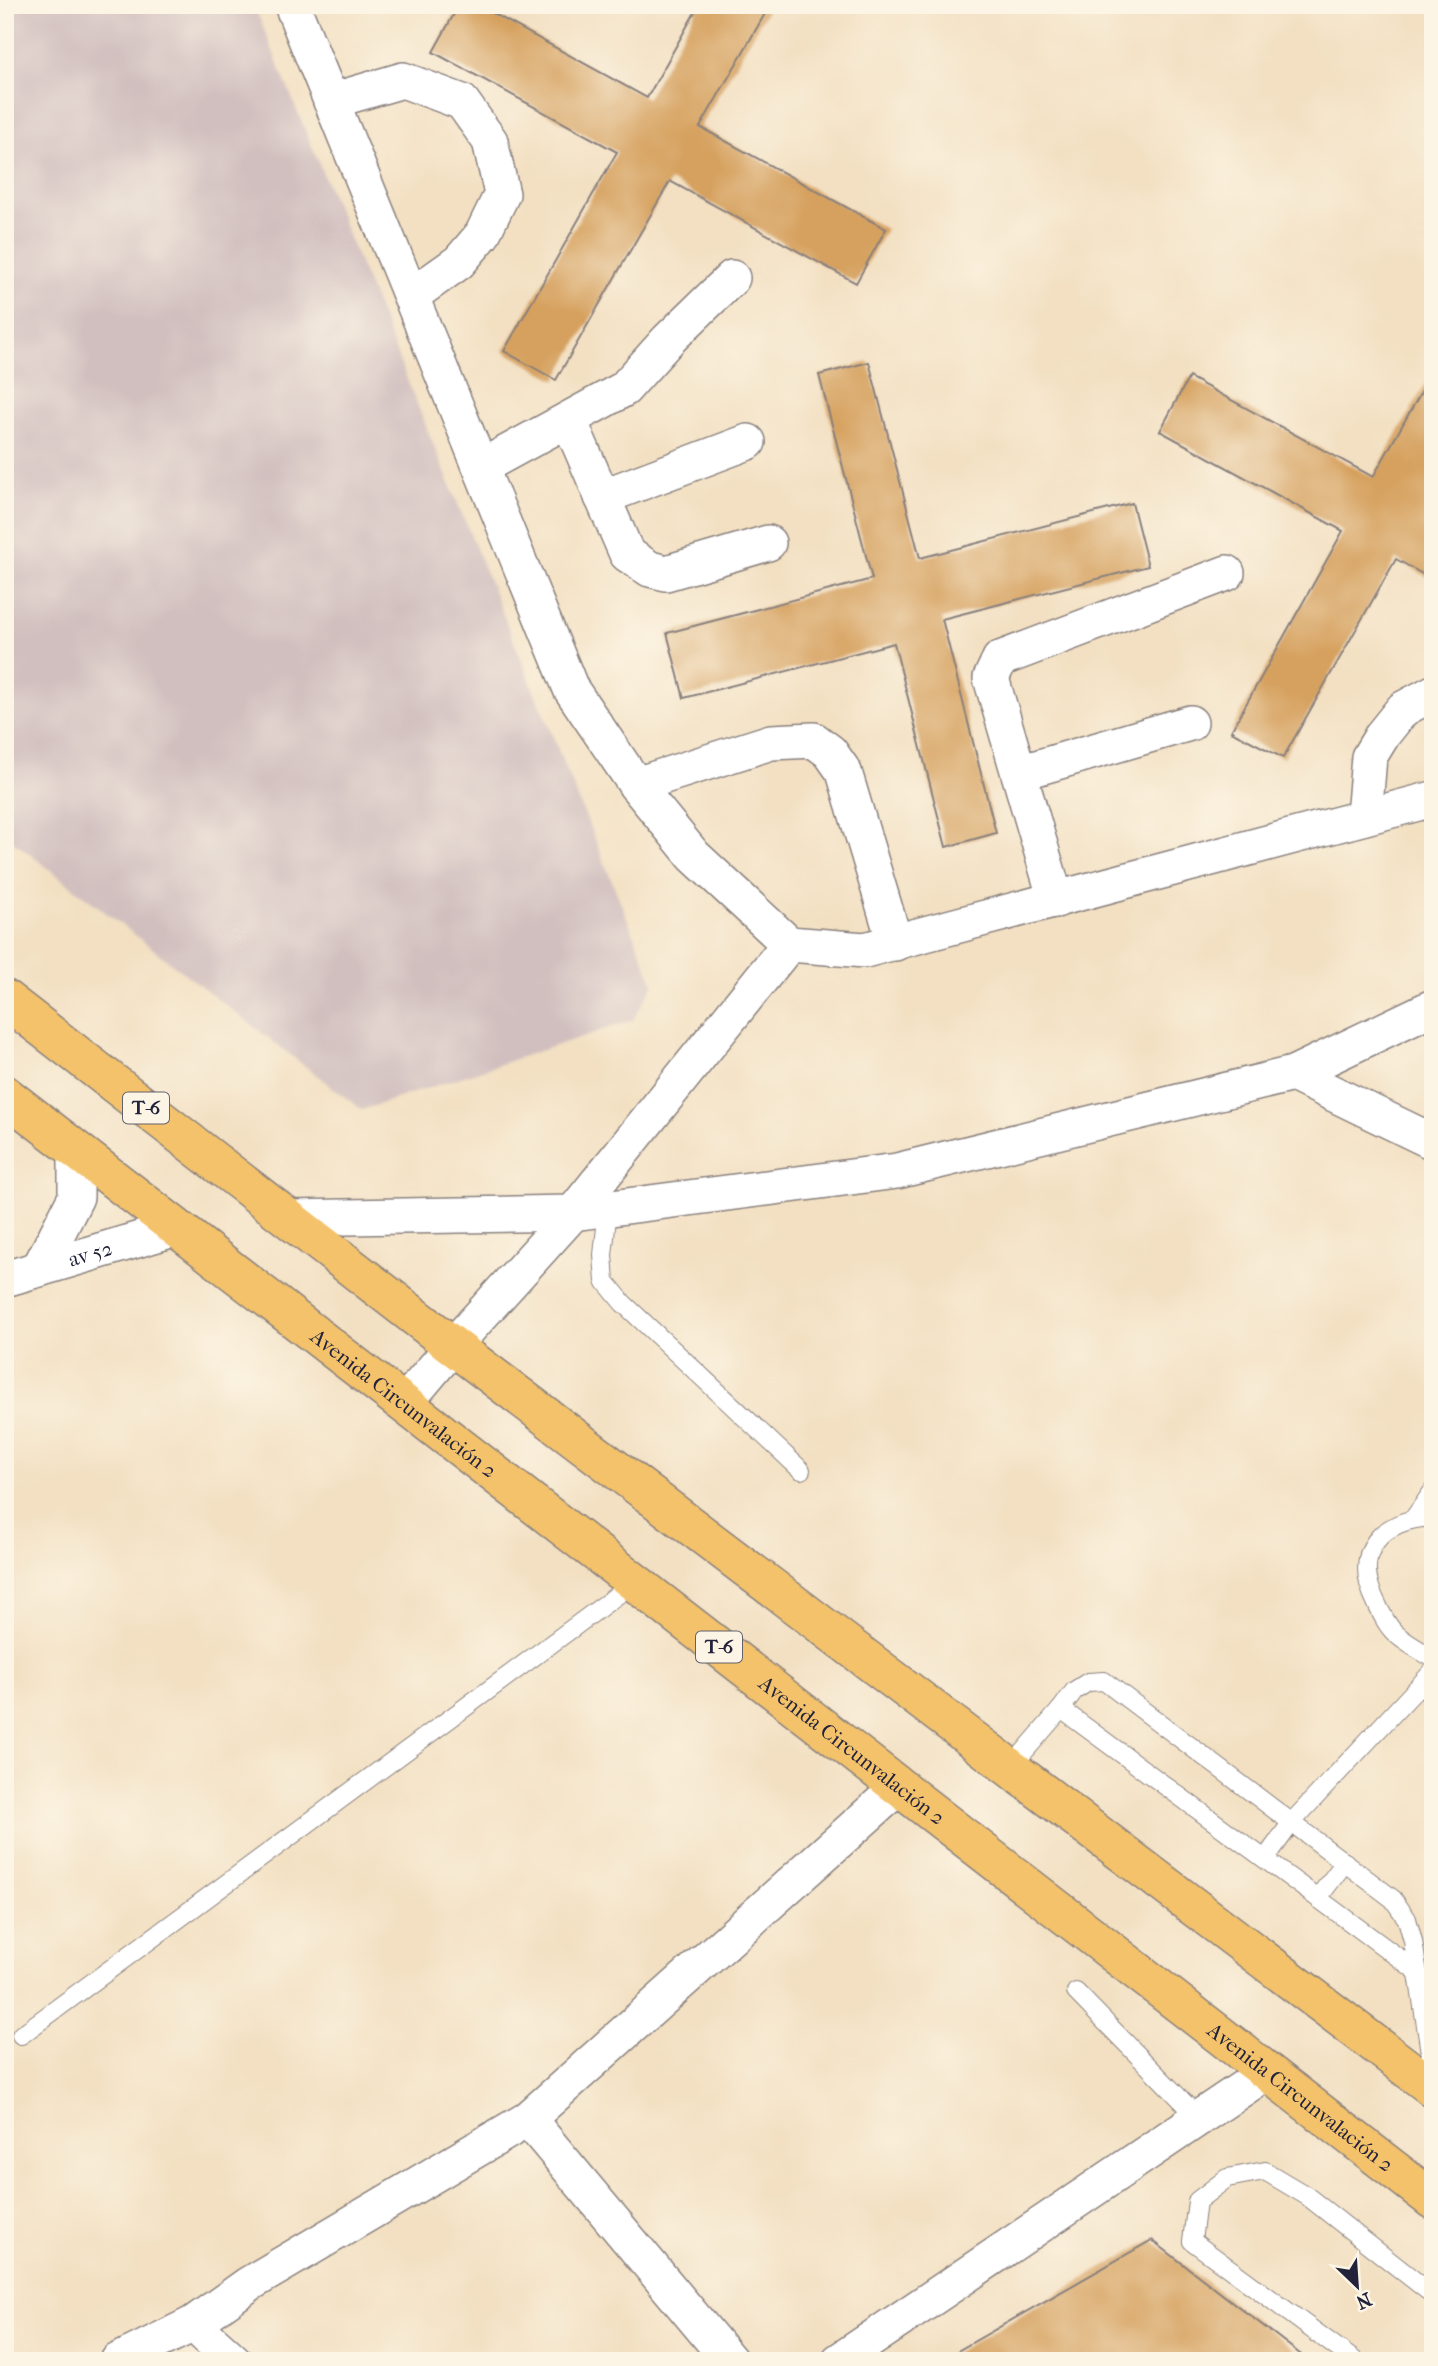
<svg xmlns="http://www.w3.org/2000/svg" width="1438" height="2366" viewBox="0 0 1438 2366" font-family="'IM FELL French Canon',serif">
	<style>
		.industrial { fill: #d1bfbf }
		.building { fill: #d6a15e }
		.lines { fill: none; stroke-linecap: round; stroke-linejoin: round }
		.service-casing { stroke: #8a817e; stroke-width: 20 }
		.minor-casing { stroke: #8a817e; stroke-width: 38 }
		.trunk-casing { stroke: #8a817e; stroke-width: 41 }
		.service { stroke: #fff; stroke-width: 18 }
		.minor { stroke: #fff; stroke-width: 35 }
		.trunk { stroke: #f4c26a; stroke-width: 38 }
		.labels { text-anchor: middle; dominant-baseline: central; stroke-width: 5; stroke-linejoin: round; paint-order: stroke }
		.shield { fill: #fcf5e5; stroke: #63616e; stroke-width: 2 }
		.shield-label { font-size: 19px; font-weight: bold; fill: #22223b }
		.street-label { font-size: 21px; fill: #22223b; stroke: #fcf5e5 }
	</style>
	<rect width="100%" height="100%" fill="#fcf5e5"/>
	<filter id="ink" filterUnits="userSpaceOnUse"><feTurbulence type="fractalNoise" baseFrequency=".0143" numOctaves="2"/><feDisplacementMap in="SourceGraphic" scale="14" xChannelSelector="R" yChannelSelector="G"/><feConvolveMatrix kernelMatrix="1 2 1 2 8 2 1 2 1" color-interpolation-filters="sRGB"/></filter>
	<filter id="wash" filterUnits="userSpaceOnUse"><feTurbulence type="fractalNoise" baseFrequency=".00686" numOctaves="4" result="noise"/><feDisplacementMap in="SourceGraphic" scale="28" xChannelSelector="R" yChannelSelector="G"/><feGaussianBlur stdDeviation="1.57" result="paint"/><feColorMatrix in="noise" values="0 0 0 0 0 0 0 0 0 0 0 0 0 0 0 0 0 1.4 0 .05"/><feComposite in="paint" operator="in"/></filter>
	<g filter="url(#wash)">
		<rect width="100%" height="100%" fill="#f3e0c2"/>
		<!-- industrial -->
		<path class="industrial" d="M 5,5 L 254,5 L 654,984 L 633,1020 L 362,1110 L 5,835 Z"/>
		<g id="blocks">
			<!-- building -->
			<g class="building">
				<path d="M 459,5 L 478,5 L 647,98 L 699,5 L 770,5 L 700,127 L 886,229 L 856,283 L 670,181 L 556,380 L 504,351 L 617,152 L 433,52 Z"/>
				<path d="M 869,362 L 920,558 L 1132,503 L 1148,566 L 942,619 L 996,833 L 946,847 L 894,643 L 684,698 L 667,633 L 872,579 L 819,375 Z"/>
				<path d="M 1433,371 L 1433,495 L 1427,506 L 1433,509 L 1433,580 L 1396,559 L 1283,758 L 1231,731 L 1343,531 L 1160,431 L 1189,377 L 1373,477 Z"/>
				<path d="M 1152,2240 L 1309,2361 L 940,2361 Z"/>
			</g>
		</g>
	</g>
	<g filter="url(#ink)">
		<use href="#blocks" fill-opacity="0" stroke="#8a817e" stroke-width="2"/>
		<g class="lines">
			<!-- service casing -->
			<g class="service-casing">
				<g id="service">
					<path d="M 608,1209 L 603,1255 L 605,1281 L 623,1303 L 801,1470"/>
					<path d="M 1433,1517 C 1381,1519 1351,1552 1376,1602 C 1381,1613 1387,1626 1396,1634 C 1407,1644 1421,1651 1433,1658"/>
					<path d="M 1414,1518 L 1433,1491"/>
					<path d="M 1061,1709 L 1418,1972"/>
					<path d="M 1010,1768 L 1061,1709 L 1074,1691 L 1088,1682 L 1104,1681 L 1393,1899 L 1407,1919 L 1413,1941 L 1433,2072"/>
					<path d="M 1265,1859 L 1292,1822 L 1433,1671"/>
					<path d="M 1318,1898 L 1345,1862"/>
					<path d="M 1076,1992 L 1199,2118"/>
					<path d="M 21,2035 L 635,1582"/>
					<path d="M 1355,2361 L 1192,2241 L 1197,2201 L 1227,2178 L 1265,2171 L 1307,2196 L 1433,2295"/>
				</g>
			</g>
			<!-- minor casing -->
			<g class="minor-casing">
				<g id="minor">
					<path d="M 292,5 L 571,689 L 636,785 L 694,856 L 789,944 L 865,950 L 1433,799"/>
					<path d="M 331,101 L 403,80 L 462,102 L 490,141 L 502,194 L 482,235 L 459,262 L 411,296"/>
					<path d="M 569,420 L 627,554 L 650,569 L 666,573 L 768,543"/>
					<path d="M 481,467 L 624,389 L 668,340 L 732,278"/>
					<path d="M 602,497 L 748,442"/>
					<path d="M 1019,773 L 1190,723"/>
					<path d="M 636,785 L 771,742 L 814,740 L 830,752 L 844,772 L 895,943"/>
					<path d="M 1364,817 L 1369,757 L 1383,734 L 1403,709 L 1433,693"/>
					<path d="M 1056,900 L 991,678 L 1000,659 L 1227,573"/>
					<path d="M 1293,1074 L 1433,1142"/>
					<path d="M 288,1218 L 573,1213 L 897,1171 L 1293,1074 L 1433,1007"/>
					<path d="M 39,1269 L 76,1197 L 76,1150"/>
					<path id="s1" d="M 5,1279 L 177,1228"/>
					<path d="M 404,1404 L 453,1346 L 573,1213 L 789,944"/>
					<path d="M 528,2119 L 730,2361"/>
					<path d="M 193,2324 L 234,2361"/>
					<path d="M 118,2361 L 193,2324 L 249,2284 L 528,2119 L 899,1787"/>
					<path d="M 839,2361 L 1267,2072"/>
				</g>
			</g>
			<!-- trunk casing -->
			<g class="trunk-casing">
				<g id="trunk">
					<path d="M 5,999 L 453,1346 L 1433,2088"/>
					<path id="s2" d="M 5,1095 L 1433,2200"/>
				</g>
			</g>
			<!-- service -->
			<use href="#service" class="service"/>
			<!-- minor -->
			<use href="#minor" class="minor"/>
			<!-- trunk -->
			<use href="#trunk" class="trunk"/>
		</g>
	</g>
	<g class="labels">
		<!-- shield labels -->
		<g class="shield">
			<rect x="123" y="1092.5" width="46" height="31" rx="5"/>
			<rect x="696" y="1631.5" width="46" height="31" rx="5"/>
		</g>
		<g class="shield-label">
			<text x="146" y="1108">T-6</text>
			<text x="719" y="1647">T-6</text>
		</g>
		<!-- street labels -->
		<g class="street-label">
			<text stroke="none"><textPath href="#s1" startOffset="89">av 52</textPath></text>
			<text stroke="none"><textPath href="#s2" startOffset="504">Avenida Circunvalación 2</textPath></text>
			<text stroke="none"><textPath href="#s2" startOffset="1071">Avenida Circunvalación 2</textPath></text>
			<text stroke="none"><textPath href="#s2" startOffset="1638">Avenida Circunvalación 2</textPath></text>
		</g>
	</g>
	<!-- margin -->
	<rect width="1438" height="2366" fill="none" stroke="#fcf5e5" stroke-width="28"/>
	<!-- north arrow -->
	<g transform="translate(1357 2286) rotate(155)" stroke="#fcf5e5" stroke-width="5" paint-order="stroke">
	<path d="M0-5L12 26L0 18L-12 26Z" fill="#22223b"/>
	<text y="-10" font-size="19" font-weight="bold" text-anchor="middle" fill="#22223b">N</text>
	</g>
</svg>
